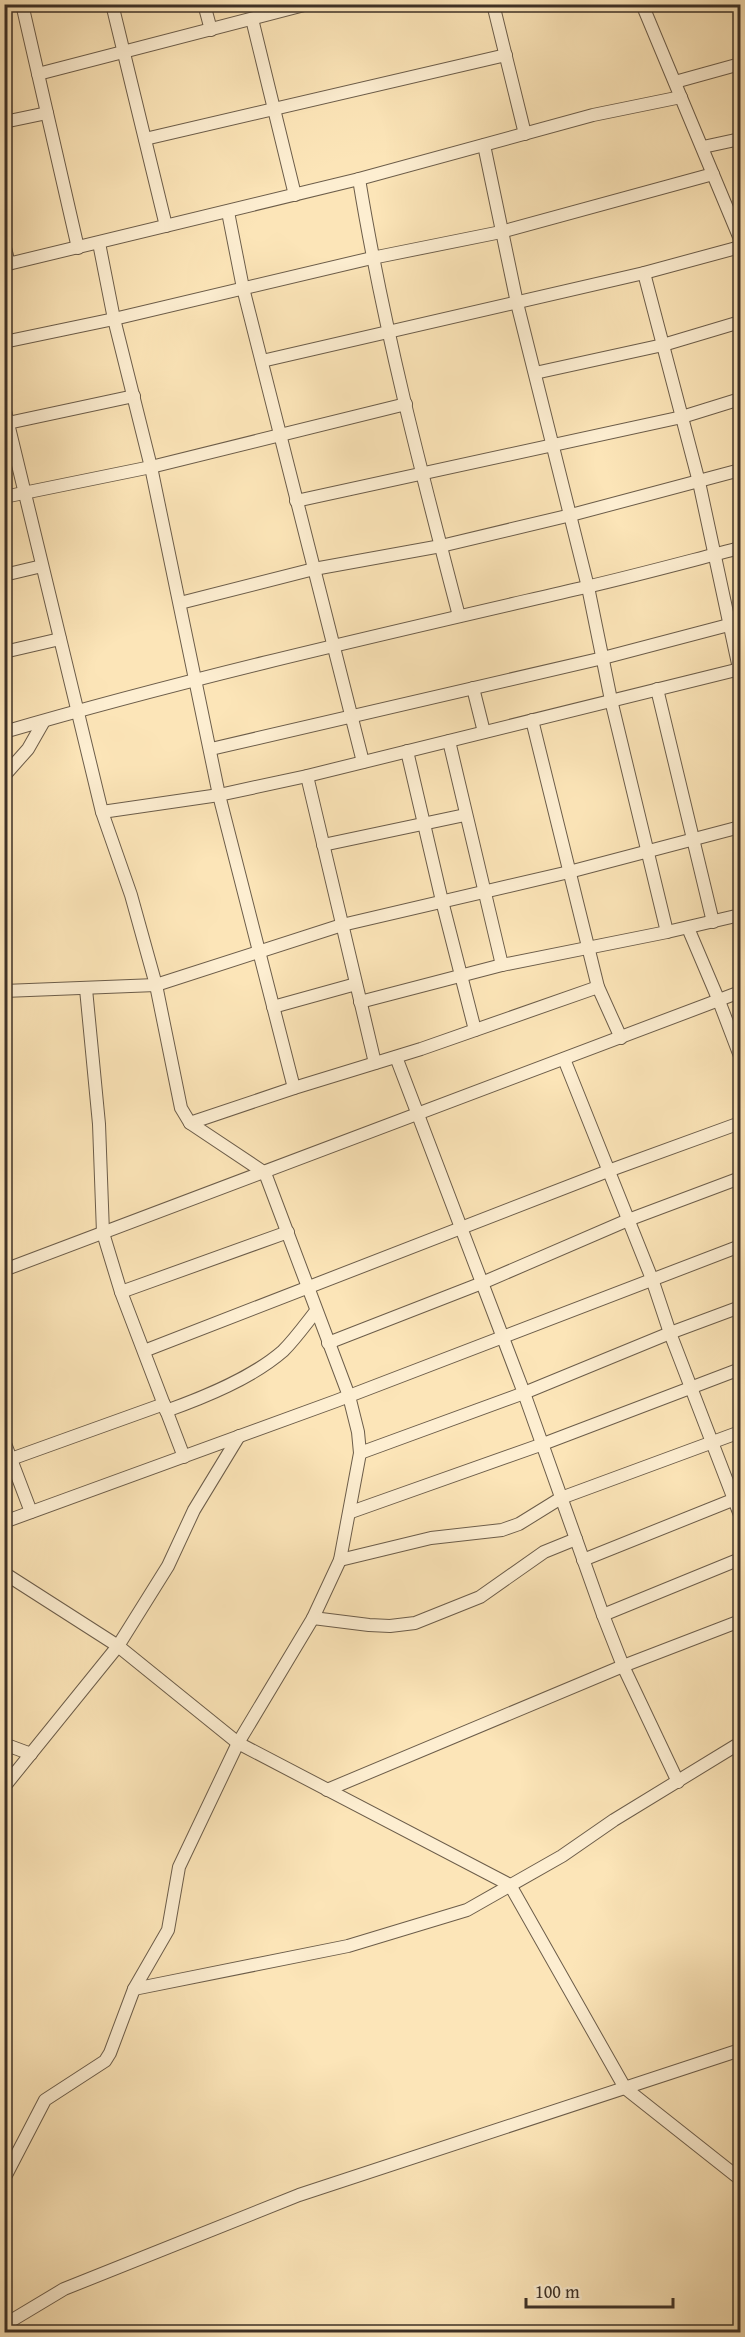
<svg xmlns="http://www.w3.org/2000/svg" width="745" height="2337" viewBox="0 0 745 2337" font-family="'Gentium Book Plus',serif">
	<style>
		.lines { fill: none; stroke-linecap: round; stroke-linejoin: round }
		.street-casing { stroke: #6c5d4a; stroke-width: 14 }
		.street { stroke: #fdeed1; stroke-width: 12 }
	</style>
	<rect width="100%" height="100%" fill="#fce5b8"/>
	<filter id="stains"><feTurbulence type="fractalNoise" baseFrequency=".00333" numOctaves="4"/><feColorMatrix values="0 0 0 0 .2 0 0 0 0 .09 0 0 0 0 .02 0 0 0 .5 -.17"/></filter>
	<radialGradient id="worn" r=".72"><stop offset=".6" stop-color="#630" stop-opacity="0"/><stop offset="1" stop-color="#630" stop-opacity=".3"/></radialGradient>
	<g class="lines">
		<!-- street casing -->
		<g class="street-casing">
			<g id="street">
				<path d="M 22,4 L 78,248"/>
				<path d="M 112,4 L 166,226"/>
				<path d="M 204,4 L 211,30"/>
				<path d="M 493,4 L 525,134"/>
				<path d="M 642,4 L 740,239"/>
				<path d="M 739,4 L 740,11"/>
				<path d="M 252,19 L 295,195"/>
				<path d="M 38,74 L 308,4"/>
				<path d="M 675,82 L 740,64"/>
				<path d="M 4,122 L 47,113"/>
				<path d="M 145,139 L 506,55"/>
				<path d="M 484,145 L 517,303 L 588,587 L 611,700 L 667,932"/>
				<path d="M 703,147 L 740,139"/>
				<path d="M 359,179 C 383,326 421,471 459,616"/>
				<path d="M 228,212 L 243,288 L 363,762"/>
				<path d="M 99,243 L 114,319 L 151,467 L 219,795 L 294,1088"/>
				<path d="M 4,244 L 9,264"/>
				<path d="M 4,265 L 359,179 L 593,115 L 681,97"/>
				<path d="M 644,273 L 699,482 L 740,673"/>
				<path d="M 4,342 L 114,319 L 372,258 L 501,232 L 713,174"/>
				<path d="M 262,361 L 644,273 L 740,247"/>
				<path d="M 535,373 L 663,345 L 740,322"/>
				<path d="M 4,407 L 102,812 L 131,895 L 156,985 L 181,1108 L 190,1123 L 265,1173 L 349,1396 L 358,1432 L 360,1453 L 340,1560 L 313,1618 L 238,1743 L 179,1867 L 168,1930 L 134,1989 L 110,2053 L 105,2061 L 45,2100 L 4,2179"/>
				<path d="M 8,423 L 134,396"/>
				<path d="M 4,497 L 151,467 L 406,404"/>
				<path d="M 296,501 L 682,417 L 740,399"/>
				<path d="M 4,575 L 42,566"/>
				<path d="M 180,603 L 314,569 L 441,546 L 571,515 L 740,470"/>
				<path d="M 4,652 L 60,639"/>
				<path d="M 473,688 L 484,732"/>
				<path d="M 657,689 L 713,922"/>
				<path d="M 532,720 L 598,987 L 621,1038"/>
				<path d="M 4,732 C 196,676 392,632 586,587 C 638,575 689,561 740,548"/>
				<path d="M 449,741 L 502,965"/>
				<path d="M 211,749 L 603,658 L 740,622"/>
				<path d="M 407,751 L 442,901 L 475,1030"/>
				<path d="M 4,776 L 28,749 L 44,721"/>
				<path d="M 307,776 L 375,1063"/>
				<path d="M 102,812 L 219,795 L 307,776 L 740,669"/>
				<path d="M 323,845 L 465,815"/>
				<path d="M 688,928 L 719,1001 L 740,1056"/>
				<path d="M 86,989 L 99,1124 L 103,1233 L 121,1292 L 184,1457"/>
				<path d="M 4,991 L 156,985 L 342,925 L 569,872 L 740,827"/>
				<path d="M 360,1002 L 502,965 L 667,932 L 740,915"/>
				<path d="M 273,1007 L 356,984"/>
				<path d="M 396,1057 L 524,1393 L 603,1615 L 623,1666 L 678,1782"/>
				<path d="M 564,1059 L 652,1279 L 670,1333 L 740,1515"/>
				<path d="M 190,1123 L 294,1088 L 421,1049 L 598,987"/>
				<path d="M 4,1270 L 740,992"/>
				<path d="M 121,1292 L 288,1232"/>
				<path d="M 328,1343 L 482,1283 L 628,1220 L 740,1178"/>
				<path d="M 144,1351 L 608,1171 L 740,1123"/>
				<path d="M 166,1411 C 205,1397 252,1378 283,1351 C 295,1339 305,1325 316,1311"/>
				<path d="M 4,1441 L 31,1512"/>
				<path d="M 360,1453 L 524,1393 L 670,1333 L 740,1307"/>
				<path d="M 11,1459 L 164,1404"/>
				<path d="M 351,1512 L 543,1444 L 740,1369"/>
				<path d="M 4,1522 L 336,1401 L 740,1246"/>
				<path d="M 340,1560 L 431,1538 L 502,1530 L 519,1524 L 561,1498 L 740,1432"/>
				<path d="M 583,1560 L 740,1497"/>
				<path d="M 4,1573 L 118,1646 L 238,1743 L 510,1885 L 625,2088 L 740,2179"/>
				<path d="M 603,1615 L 740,1559"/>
				<path d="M 313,1618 L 369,1625 L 390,1626 L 415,1623 L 480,1597 L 544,1552 L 576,1539"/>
				<path d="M 4,1744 L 31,1754"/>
				<path d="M 4,1787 L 118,1646 L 168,1566 L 194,1510 L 239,1436"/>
				<path d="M 327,1790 L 623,1666 L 740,1621"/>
				<path d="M 134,1989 L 348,1946 L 467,1910 L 562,1856 L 614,1820 L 740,1743"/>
				<path d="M 4,2325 L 64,2289 L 299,2195 L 740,2050"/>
			</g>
		</g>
		<!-- street -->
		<use href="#street" class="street"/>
	</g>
	<!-- margin -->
	<rect width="745" height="2337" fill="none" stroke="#fce5b8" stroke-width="24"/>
	<rect x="6" y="6" width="733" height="2325" fill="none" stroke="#3c3026" stroke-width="3"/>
	<rect x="12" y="12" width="721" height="2313" fill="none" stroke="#3c3026" stroke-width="1.5"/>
	<!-- scale -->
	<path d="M526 2298v9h147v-9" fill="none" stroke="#3c3026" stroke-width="3"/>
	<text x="535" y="2298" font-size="18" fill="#3c3026" stroke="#fdeed1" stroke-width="4.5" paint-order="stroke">100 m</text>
	<rect width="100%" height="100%" filter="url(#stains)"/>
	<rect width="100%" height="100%" fill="url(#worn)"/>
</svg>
